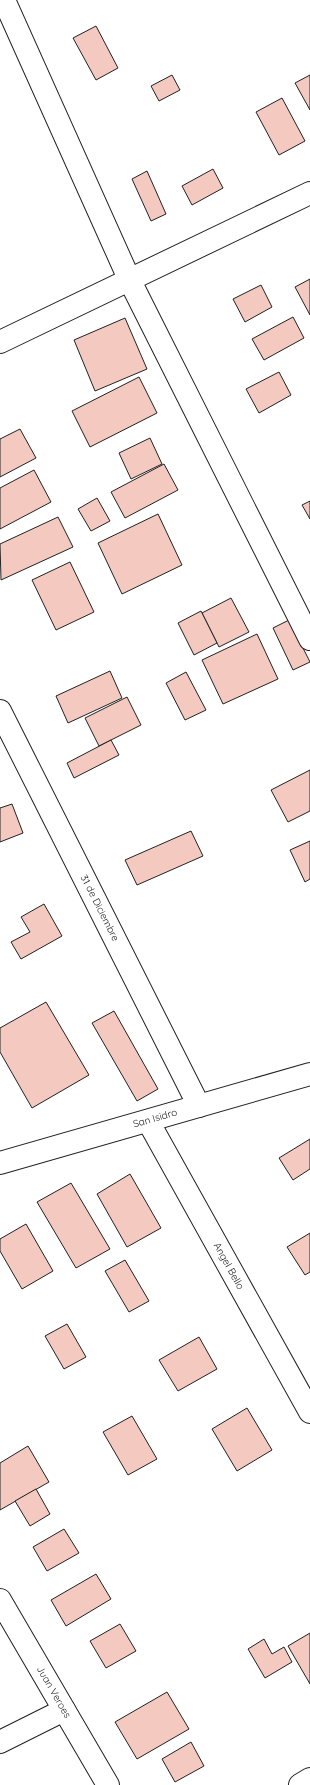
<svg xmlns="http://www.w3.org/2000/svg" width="310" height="1785" viewBox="0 0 310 1785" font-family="Quicksand,sans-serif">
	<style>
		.building { fill: #f3c9c0; stroke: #222 }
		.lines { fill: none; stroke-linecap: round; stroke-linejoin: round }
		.street-casing { stroke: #222; stroke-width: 24 }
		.street { stroke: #fff; stroke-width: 22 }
		.labels { text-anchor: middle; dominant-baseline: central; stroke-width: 3; stroke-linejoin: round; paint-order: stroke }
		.street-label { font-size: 10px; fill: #222; stroke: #fff }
	</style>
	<rect width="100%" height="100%" fill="#fff"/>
	<!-- building -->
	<g class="building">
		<path d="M 96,26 L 118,68 L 96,80 L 73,38 Z"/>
		<path d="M 172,75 L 180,90 L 159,101 L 151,86 Z"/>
		<path d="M 310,75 L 310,110 L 295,83 Z"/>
		<path d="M 282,98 L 305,141 L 279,155 L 256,112 Z"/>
		<path d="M 213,169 L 223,188 L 192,205 L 182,186 Z"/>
		<path d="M 147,171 L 166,214 L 151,221 L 132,179 Z"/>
		<path d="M 310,279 L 310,315 L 295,287 Z"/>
		<path d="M 261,285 L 272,307 L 245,322 L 233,299 Z"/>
		<path d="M 293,317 L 304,338 L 264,360 L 252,339 Z"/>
		<path d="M 125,318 L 147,369 L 95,391 L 74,340 Z"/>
		<path d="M 279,372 L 291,395 L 259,413 L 246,389 Z"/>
		<path d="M 139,377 L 157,413 L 90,447 L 72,411 Z"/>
		<path d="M 20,429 L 36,458 L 0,477 L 0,439 Z"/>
		<path d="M 150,438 L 162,464 L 131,479 L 119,453 Z"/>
		<path d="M 164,464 L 178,490 L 125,518 L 111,492 Z"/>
		<path d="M 34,470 L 51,502 L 0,529 L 0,488 Z"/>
		<path d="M 97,498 L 110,521 L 91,531 L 78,509 Z"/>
		<path d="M 310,501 L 310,519 L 302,505 Z"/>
		<path d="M 158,514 L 182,565 L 122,594 L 98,543 Z"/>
		<path d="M 58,517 L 73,547 L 1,580 L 0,544 Z"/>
		<path d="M 70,562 L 94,612 L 56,630 L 32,580 Z"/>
		<path d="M 231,598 L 249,632 L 219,647 L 202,613 Z"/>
		<path d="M 201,611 L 217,643 L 194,655 L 178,623 Z"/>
		<path d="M 289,620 L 310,662 L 293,670 L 273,628 Z"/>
		<path d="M 257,634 L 278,679 L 223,704 L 202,660 Z"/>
		<path d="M 110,671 L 122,698 L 68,723 L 56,696 Z"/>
		<path d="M 186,672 L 206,710 L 185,720 L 166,683 Z"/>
		<path d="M 127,697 L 141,725 L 99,746 L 85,718 Z"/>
		<path d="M 111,740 L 119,755 L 74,778 L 67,763 Z"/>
		<path d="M 310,770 L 310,811 L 288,822 L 271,790 Z"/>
		<path d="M 12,804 L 23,833 L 0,842 L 0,808 Z"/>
		<path d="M 191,831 L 203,856 L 137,885 L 125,860 Z"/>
		<path d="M 310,841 L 310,879 L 305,882 L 290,850 Z"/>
		<path d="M 44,904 L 62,936 L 21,959 L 11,942 L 30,932 L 21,917 Z"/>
		<path d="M 46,1002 L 89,1075 L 32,1108 L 0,1052 L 0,1028 Z"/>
		<path d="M 114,1011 L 158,1089 L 137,1101 L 92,1023 Z"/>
		<path d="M 310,1139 L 310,1169 L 293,1180 L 279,1158 Z"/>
		<path d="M 130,1174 L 161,1228 L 127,1247 L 97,1194 Z"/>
		<path d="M 71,1183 L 110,1249 L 76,1268 L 37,1202 Z"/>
		<path d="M 26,1224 L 53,1271 L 22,1289 L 0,1251 L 0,1239 Z"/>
		<path d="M 310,1233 L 310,1272 L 305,1275 L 287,1247 Z"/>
		<path d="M 125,1260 L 149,1301 L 129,1312 L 105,1271 Z"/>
		<path d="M 67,1324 L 86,1357 L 64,1369 L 45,1336 Z"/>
		<path d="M 199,1337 L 217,1369 L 178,1391 L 159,1360 Z"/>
		<path d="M 247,1408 L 272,1450 L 237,1471 L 212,1429 Z"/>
		<path d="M 132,1416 L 157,1459 L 128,1475 L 103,1432 Z"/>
		<path d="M 28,1446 L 49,1482 L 0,1510 L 0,1463 Z"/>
		<path d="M 36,1489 L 50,1514 L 30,1526 L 15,1501 Z"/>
		<path d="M 64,1529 L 79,1553 L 47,1571 L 33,1547 Z"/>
		<path d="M 96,1574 L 111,1599 L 66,1626 L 51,1600 Z"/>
		<path d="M 120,1624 L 136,1651 L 106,1668 L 90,1641 Z"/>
		<path d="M 310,1633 L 310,1684 L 288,1646 Z"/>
		<path d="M 264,1639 L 272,1654 L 284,1647 L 292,1662 L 265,1678 L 248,1649 Z"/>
		<path d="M 167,1692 L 189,1729 L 137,1759 L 115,1722 Z"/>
		<path d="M 191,1742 L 204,1766 L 175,1782 L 162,1759 Z"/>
	</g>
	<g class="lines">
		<!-- street casing -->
		<g class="street-casing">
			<g id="street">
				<path d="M 4,0 L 130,281 L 310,639"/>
				<path d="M 0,342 L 310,193"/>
				<path d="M 0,711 L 199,1106"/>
				<path d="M 148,1121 L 310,1412"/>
				<path d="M 0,1163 L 310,1074"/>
				<path d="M 0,1600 L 108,1785"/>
				<path d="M 0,1742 L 64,1710"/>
				<path d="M 300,1785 L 310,1779"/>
			</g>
		</g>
		<!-- street -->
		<use href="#street" class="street"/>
	</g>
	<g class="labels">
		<!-- street labels -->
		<g class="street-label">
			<text transform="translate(100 908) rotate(63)">31 de Diciembre</text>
			<text transform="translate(155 1118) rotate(-16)">San Isidro</text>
			<text transform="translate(229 1266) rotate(61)">Angel Bello</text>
			<text transform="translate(54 1692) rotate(60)">Juan Veroes</text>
		</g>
	</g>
</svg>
